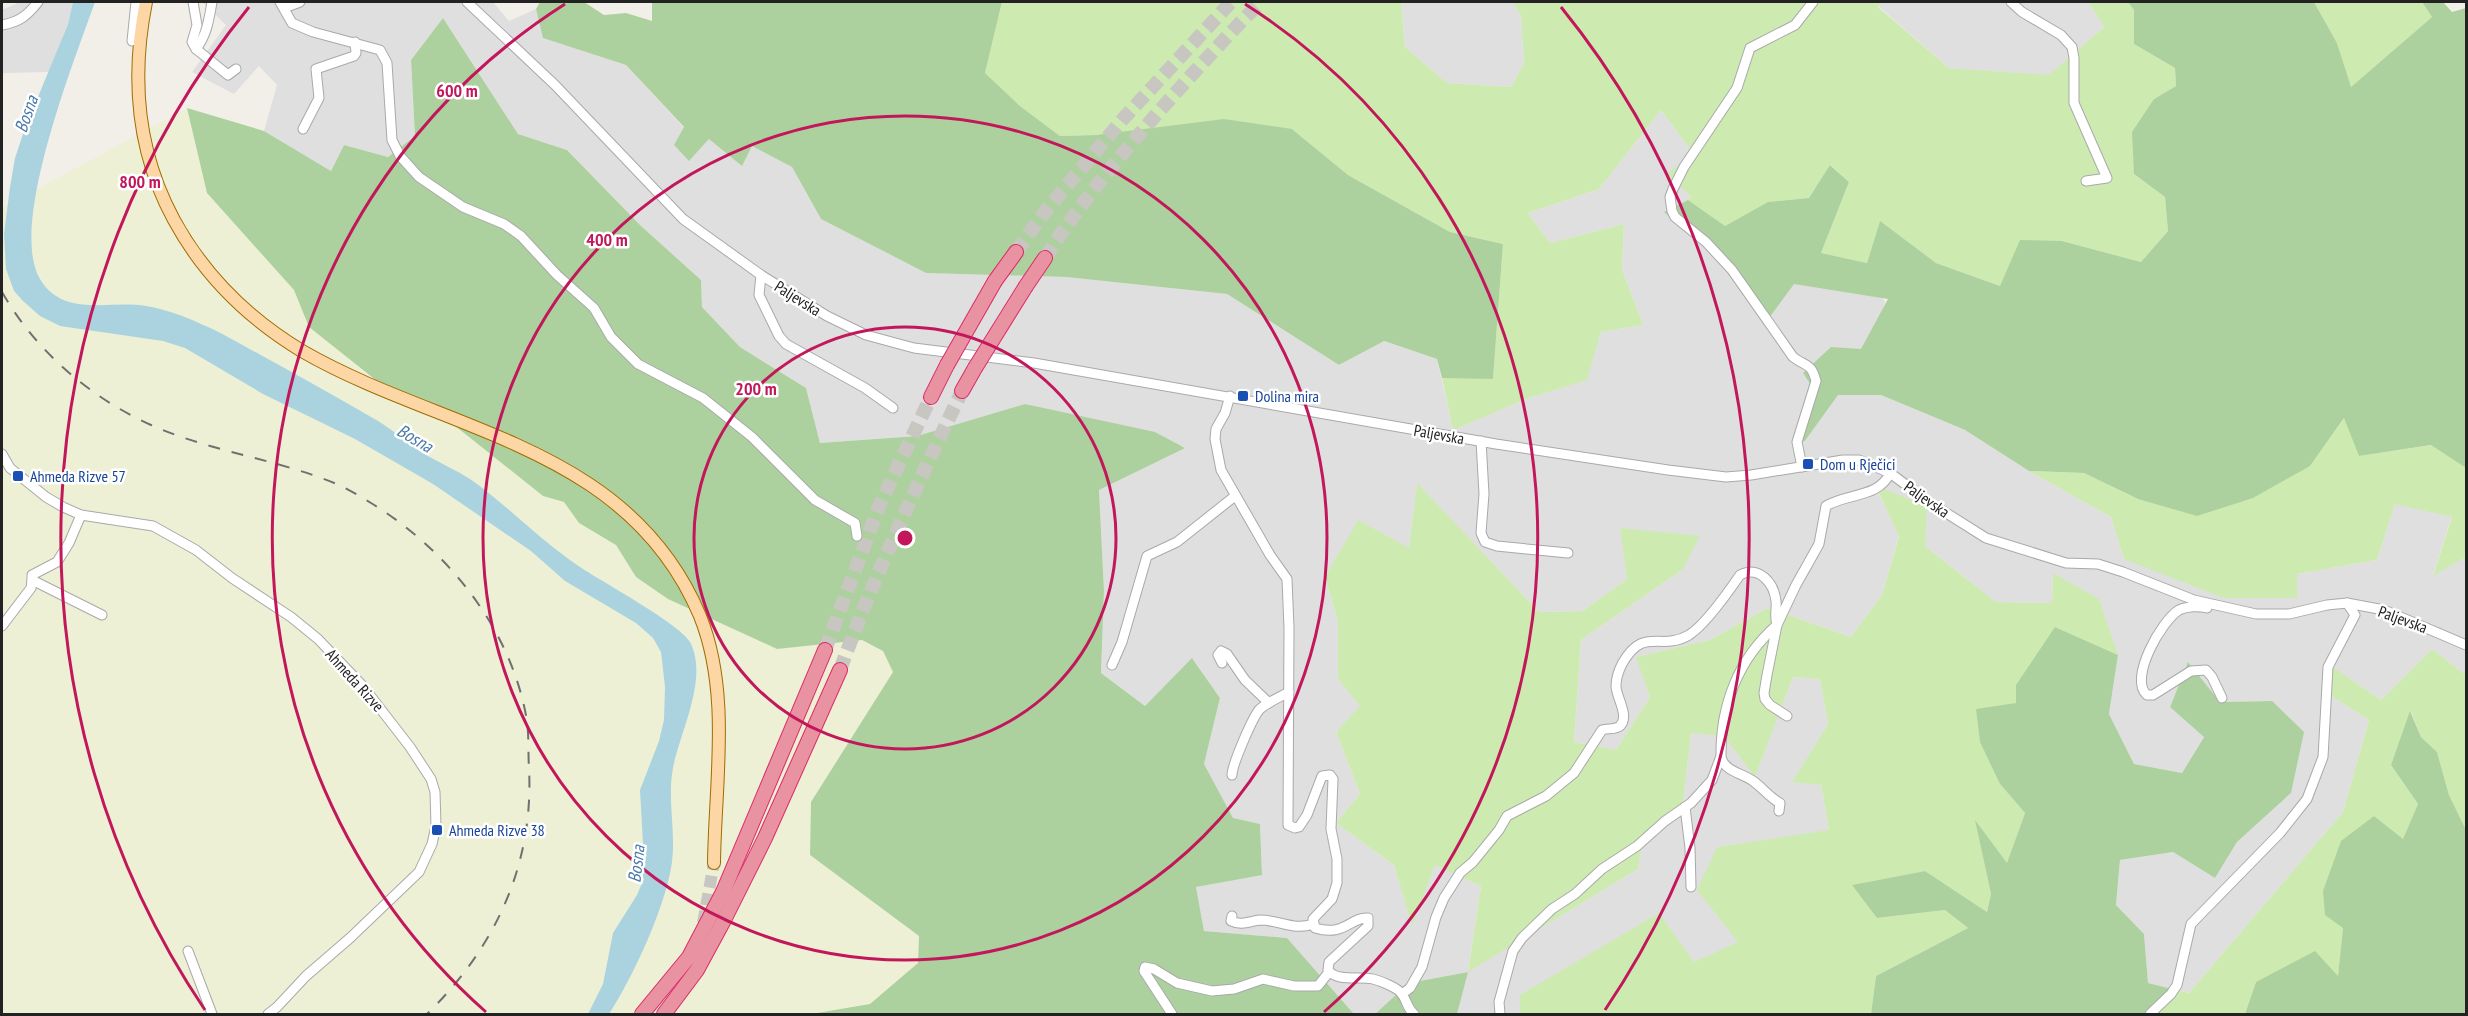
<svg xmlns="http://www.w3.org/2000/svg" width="2468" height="1016" viewBox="0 0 2468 1016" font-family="'PT Sans Narrow',sans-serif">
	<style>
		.residential { fill: #e0dfdf }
		.farmland { fill: #eef0d5 }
		.grass { fill: #cdebb0 }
		.forest { fill: #add19e }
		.water { fill: #aad3df }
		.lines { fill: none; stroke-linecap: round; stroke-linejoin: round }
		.major-tunnel { stroke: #c8c6c1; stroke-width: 12; stroke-dasharray: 12 6; stroke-linecap: butt }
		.highway-tunnel { stroke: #c8c6c1; stroke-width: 14; stroke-dasharray: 14 7; stroke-linecap: butt }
		.minor-casing { stroke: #a9a9a9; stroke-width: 11 }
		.major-casing { stroke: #a06b00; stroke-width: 14 }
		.highway-casing { stroke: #dc2a67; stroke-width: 16 }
		.minor { stroke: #fff; stroke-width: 9 }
		.major { stroke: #fcd6a4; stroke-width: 12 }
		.highway { stroke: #e892a2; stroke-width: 14 }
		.rail { stroke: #707070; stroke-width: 2; stroke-dasharray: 12 12; stroke-linecap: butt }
		.highway-bridge-casing { stroke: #dc2a67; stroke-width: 16; stroke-linecap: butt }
		.highway-bridge { stroke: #e892a2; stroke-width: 14 }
		.ring { fill: none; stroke: #c2185b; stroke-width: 3 }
		.transit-dot { fill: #1a4fb4; stroke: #fff; stroke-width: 2 }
		.labels { text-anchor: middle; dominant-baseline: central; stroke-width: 5; stroke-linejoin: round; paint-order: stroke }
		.street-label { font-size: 16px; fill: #222; stroke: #fff }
		.transit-label { font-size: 16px; fill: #164399; stroke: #fff; text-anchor: start }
		.water-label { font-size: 18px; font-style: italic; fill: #4a7aab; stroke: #fff }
		.centre { fill: #c2185b; stroke: #fff; stroke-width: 3 }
		.ring-label { font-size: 18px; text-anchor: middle; font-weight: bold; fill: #c2185b; stroke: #fff; stroke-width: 5; stroke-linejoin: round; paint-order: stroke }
	</style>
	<rect width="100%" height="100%" fill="#f2efe9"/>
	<!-- residential -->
	<g class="residential">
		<path d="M 20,2 L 73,2 L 68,23 L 49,72 L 2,73 L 2,10 Z"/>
		<path d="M 202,2 L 493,2 L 509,21 L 536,9 L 544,38 L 626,65 L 684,128 L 690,160 L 709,139 L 751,145 L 792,167 L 821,219 L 926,273 L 1066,277 L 1227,294 L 1339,365 L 1383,341 L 1437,359 L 1453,429 L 1526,399 L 1586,380 L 1601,332 L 1643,325 L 1622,269 L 1624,224 L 1550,243 L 1528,213 L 1599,189 L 1661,110 L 1693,153 L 1691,196 L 1688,200 L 1725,226 L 1860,263 L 1885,302 L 1868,362 L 1838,395 L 1881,395 L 1965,430 L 2029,471 L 2111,517 L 2124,559 L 2297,598 L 2297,574 L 2377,560 L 2395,503 L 2452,516 L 2433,575 L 2466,557 L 2466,675 L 2432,649 L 2381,700 L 2328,664 L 2322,690 L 2369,720 L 2343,812 L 2189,993 L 2148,983 L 2144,934 L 2116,905 L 2120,860 L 2173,852 L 2215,878 L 2237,842 L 2291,793 L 2272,701 L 2220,702 L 2188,663 L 2170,707 L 2204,736 L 2182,773 L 2134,764 L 2109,714 L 2118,655 L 2053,573 L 2052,603 L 1996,602 L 1925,546 L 1875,486 L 1899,535 L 1882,595 L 1851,637 L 1768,608 L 1710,640 L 1637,657 L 1650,697 L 1616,750 L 1574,742 L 1581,640 L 1683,569 L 1621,528 L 1627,579 L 1583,611 L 1539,612 L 1417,484 L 1409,548 L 1325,577 L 1338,622 L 1338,679 L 1361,706 L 1336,732 L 1360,794 L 1336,823 L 1394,865 L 1412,925 L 1435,864 L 1481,886 L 1468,971 L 1638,869 L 1644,833 L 1683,802 L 1691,733 L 1724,735 L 1755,776 L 1793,677 L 1820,679 L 1828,724 L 1793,781 L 1821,785 L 1829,831 L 1717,847 L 1800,967 L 1694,962 L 1520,995 L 1520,1014 L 1457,1014 L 1467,972 L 1409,983 L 1375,1014 L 1354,1014 L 1287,938 L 1204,931 L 1196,887 L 1262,874 L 1260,824 L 1233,819 L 1204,764 L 1220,698 L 1193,659 L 1145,706 L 1101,673 L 1104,591 L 1099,490 L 1185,447 L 1025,404 L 917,436 L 820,443 L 806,388 L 740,347 L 702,307 L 701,280 L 640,225 L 567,150 L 518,134 L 443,18 L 411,60 L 415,136 L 388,157 L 344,145 L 331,171 L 264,131 L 277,85 L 259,66 L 234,94 L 192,72 L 226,25 Z"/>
		<path d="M 1401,2 L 1513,2 L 1521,16 L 1524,63 L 1511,87 L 1447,83 L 1405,47 Z"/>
		<path d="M 1882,2 L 2089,2 L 2104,27 L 2049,76 L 1949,68 L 1878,6 Z"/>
	</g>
	<!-- farmland -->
	<path class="farmland" d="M 187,108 L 207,193 L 294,290 L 309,327 L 434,409 L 543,496 L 564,502 L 580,523 L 616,545 L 636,577 L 777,649 L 862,640 L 883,651 L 893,672 L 811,802 L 810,855 L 919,937 L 918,963 L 870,1004 L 811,1014 L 2,1014 L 2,208 Z"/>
	<!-- grass -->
	<g class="grass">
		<path d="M 1002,2 L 1401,2 L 1405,47 L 1447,83 L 1511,87 L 1524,63 L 1521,16 L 1513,2 L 1882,2 L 1878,7 L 1949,68 L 2049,75 L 2104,27 L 2089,2 L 2128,2 L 2134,10 L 2134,44 L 2175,68 L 2176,86 L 2154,99 L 2134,174 L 2165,197 L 2168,231 L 2141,262 L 2062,241 L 2000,286 L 1936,263 L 1880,222 L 1867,263 L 1821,253 L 1849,182 L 1831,165 L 1809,198 L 1769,202 L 1725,226 L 1688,200 L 1691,196 L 1666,175 L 1693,153 L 1661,110 L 1599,189 L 1528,213 L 1550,243 L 1624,224 L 1622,269 L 1643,325 L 1601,332 L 1587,380 L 1526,399 L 1453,430 L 1442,378 L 1493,378 L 1503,244 L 1450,232 L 1348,175 L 1292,129 L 1060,136 L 1020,106 L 985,73 Z"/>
		<path d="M 2314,2 L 2422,2 L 2432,17 L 2350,88 L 2337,43 Z"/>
		<path d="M 2345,417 L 2359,456 L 2432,445 L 2466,468 L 2466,557 L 2433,576 L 2452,517 L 2395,504 L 2377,560 L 2297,574 L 2297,598 L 2224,598 L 2124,559 L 2111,517 L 2029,471 L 2084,473 L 2138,499 L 2310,466 Z"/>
		<path d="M 1417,483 L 1539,612 L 1583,611 L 1627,579 L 1620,528 L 1700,536 L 1683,569 L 1581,640 L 1574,742 L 1616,750 L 1650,697 L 1636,657 L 1710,640 L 1768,608 L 1851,637 L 1882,595 L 1899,536 L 1875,485 L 1927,507 L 1925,546 L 1996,602 L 2052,603 L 2053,573 L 2099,599 L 2118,655 L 2055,627 L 2016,703 L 2000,784 L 2025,813 L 2007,864 L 1976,822 L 1991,894 L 1987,912 L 1925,871 L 1853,885 L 1877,918 L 1945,910 L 1968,928 L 1876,976 L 1871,1014 L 1520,1014 L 1520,995 L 1659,913 L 1694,962 L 1738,942 L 1697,890 L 1717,847 L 1829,830 L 1821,785 L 1792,782 L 1828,724 L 1820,679 L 1793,677 L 1755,777 L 1724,736 L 1691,733 L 1683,802 L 1644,833 L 1638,869 L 1468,972 L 1481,886 L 1435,865 L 1412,926 L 1394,865 L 1336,823 L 1360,794 L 1336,732 L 1360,706 L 1338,679 L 1338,622 L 1325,577 L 1358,520 L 1409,548 Z"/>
		<path d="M 2432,649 L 2466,675 L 2466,830 L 2449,795 L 2437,752 L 2421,737 L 2411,712 L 2391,765 L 2418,804 L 2403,840 L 2374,816 L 2343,928 L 2338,977 L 2256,982 L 2245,1014 L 2156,1014 L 2176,990 L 2189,993 L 2343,812 L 2369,720 L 2322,690 L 2327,663 L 2381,700 Z"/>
	</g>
	<!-- forest -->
	<g class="forest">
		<path d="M 540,2 L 584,2 L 604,15 L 626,13 L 652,21 L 652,2 L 1002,2 L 985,73 L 1020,106 L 1060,136 L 1096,135 L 1224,119 L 1292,129 L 1348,175 L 1450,232 L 1503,244 L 1493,379 L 1442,378 L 1437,359 L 1384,341 L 1339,365 L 1227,294 L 1066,277 L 926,273 L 821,219 L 792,167 L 752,146 L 742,166 L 709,139 L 689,161 L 674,145 L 684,127 L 626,65 L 543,38 L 536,9 Z"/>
		<path d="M 2128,2 L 2314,2 L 2337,43 L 2351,87 L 2432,17 L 2422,2 L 2443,2 L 2452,12 L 2466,8 L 2466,468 L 2431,445 L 2359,456 L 2344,418 L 2310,466 L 2253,498 L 2197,516 L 2138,499 L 2084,473 L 2029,471 L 1965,430 L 1881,395 L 1838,395 L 1804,442 L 1798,429 L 1815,391 L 1803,373 L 1831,347 L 1861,349 L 1888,299 L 1794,284 L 1766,322 L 1719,259 L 1664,212 L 1688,200 L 1725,226 L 1768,202 L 1809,198 L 1830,165 L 1849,182 L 1821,253 L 1867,263 L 1880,221 L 1936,263 L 2000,286 L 2020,240 L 2062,241 L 2141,262 L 2168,231 L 2165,197 L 2134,174 L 2132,132 L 2154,99 L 2176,86 L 2175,68 L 2134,44 L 2134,10 Z"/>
		<path d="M 443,18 L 518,134 L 567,150 L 640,225 L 701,280 L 702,307 L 740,347 L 806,388 L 820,443 L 917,436 L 1025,404 L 1155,432 L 1185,448 L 1099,490 L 1104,591 L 1101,673 L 1145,706 L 1192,658 L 1220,698 L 1204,764 L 1233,818 L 1260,824 L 1262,875 L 1196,887 L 1204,931 L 1287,938 L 1354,1014 L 811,1014 L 870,1004 L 918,963 L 919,936 L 810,855 L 811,802 L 893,672 L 883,651 L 862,640 L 777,649 L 668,599 L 636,577 L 616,545 L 579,523 L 564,502 L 543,496 L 434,409 L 377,381 L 309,327 L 294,290 L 207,193 L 187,108 L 264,131 L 331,171 L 344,145 L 388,157 L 415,136 L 411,60 Z"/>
		<path d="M 2055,627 L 2118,655 L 2109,714 L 2134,764 L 2182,773 L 2204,737 L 2170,707 L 2188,662 L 2220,702 L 2272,701 L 2304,732 L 2291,793 L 2237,842 L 2215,878 L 2173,852 L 2120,860 L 2116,905 L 2144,934 L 2148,983 L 2176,990 L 2156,1014 L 1871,1014 L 1876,976 L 1968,928 L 1945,910 L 1877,918 L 1852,885 L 1925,871 L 1987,912 L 1991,894 L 1975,820 L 2007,863 L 2025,813 L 2000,784 L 1980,742 L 1976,709 L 2016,703 L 2016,685 Z"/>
		<path d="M 2410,711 L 2421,737 L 2437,752 L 2449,795 L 2466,830 L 2466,1014 L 2245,1014 L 2256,982 L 2315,951 L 2338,976 L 2343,928 L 2325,915 L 2323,891 L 2341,841 L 2374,816 L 2403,839 L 2418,804 L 2391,765 Z"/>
		<path d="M 1468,972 L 1457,1014 L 1375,1014 L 1409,983 Z"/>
	</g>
	<!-- water -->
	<path class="water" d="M 73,2 L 95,2 C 75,59 8,226 40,279 C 63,318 110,300 146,306 C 165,309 184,316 201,324 C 221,332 240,344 259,354 C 299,376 339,398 378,421 C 395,431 409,445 426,455 C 440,463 456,470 470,479 C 507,505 539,539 577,565 C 600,581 679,623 690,642 C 709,678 680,731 673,768 C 667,800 676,830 672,862 C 666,906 633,977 609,1014 L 588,1014 L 603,984 L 613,933 L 637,895 L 642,883 L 644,862 L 640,790 L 659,741 L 664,720 L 665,687 L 661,652 L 653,638 L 636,623 L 565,581 L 531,551 L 433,484 L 355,439 L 263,394 L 185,348 L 163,341 L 60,326 L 40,316 L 23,301 L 14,291 L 6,269 L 4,234 L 10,187 L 15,158 L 24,131 L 68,24 Z"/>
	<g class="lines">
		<!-- major-tunnel -->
		<path class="major-tunnel" d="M 703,923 L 714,863"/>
		<!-- highway-tunnel -->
		<g class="highway-tunnel">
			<path d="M 1016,252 L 1044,213 L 1123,119 L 1231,2"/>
			<path d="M 1045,258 C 1081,201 1125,150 1170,99 C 1200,66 1229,33 1261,2"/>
			<path d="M 825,650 L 880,504 L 931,397"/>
			<path d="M 840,670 C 875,574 918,483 962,391"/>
		</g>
		<!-- minor casing -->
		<g class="minor-casing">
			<g id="minor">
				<path d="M 193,2 L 197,25 L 192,42 L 196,49 L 228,75 L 236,69"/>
				<path d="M 280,2 L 292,23 L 313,32 L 380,50 L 387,63 L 392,140 L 400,156 L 419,177 L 463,207 L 504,224 L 521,236 L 557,275 L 594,308 L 611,337 L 638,364 L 703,398 L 752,437 L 815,500 L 855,523 L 857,536"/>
				<path d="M 467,2 L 555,85 L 683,219 L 761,275 L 827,316 L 866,335 L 914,348 L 1034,363 L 1496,444 L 1668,470 L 1726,477 L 1751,475 L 1843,460 L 1859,460 L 1890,473 L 1913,490 L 1913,492 L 1986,538 L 2066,563 L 2098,564 L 2123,572 L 2194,600 L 2256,614 L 2289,614 L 2327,605 L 2347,603 L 2384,610 L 2466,645"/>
				<path d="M 2011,2 L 2022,12 L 2061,35 L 2072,47 L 2074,58 L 2074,103 L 2107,178 L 2086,181"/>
				<path d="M 284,8 L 300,2"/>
				<path d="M 2,25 C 19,22 27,16 38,2"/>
				<path d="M 132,41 L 136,2"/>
				<path d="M 196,49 C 207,35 209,19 212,2"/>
				<path d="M 303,129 L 319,98 L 316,69 L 354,56 L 356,53 L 355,42"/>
				<path d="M 761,275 L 759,295 L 779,336 L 786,344 L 865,388 L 893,408"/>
				<path d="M 1230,396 L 1225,413 L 1216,429 L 1215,439 L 1221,470 L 1270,555 L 1287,579 L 1289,628 L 1288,825 L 1295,828 L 1299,827 L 1307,815 L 1322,776 L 1330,775 L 1333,779 L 1331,829 L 1337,859 L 1337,883 L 1332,899 L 1313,919 L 1315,928 C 1345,937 1350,917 1368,918 L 1368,926 L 1329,962 L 1328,970 C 1336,982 1360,976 1373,979 C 1381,981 1398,988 1402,994 C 1407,1001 1407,1008 1414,1014"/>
				<path d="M 1481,441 L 1484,494 L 1481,533 L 1485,542 L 1497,546 L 1568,553"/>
				<path d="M 2,454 L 10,468 L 46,497 L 63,507 L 81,515 L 153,526 L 196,550 L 232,578 L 291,617 L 318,639 L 362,685 L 410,747 L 431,779 L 435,792 L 436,826 L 432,844 L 419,872 L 350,938 L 306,976 L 277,1007 L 268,1014"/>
				<path d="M 1802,467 L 1797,442 L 1816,381 C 1811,362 1806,367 1793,357 L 1732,270 L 1706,242 L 1675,217 L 1672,211 L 1670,197 L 1673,189 L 1684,167 L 1737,88 L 1750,48 L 1795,25 L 1813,2"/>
				<path d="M 81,515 L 69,543 L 57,562 L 32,575 L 32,580 L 102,615"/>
				<path d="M 2207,608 C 2199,606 2187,606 2179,610 C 2162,620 2128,679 2147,695 L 2153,695 L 2191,671 L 2206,670 L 2212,677 L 2222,698"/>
				<path d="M 2,626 L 31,588 L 32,580"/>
				<path d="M 1222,663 L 1218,655 L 1221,651 L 1227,654 L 1245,680 L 1269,703"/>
				<path d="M 1112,665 L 1122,642 L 1147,556 L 1177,542 L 1235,496"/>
				<path d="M 1787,716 L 1770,705 L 1765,699 L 1764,693 L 1767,675 L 1777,625 L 1796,585 L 1819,544 L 1826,506 C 1847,493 1879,498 1890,473"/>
				<path d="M 1232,775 C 1232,765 1253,716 1260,709 C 1268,702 1280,697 1289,692"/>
				<path d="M 1685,807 L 1690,848 L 1691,887"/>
				<path d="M 1232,916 L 1231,921 C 1242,926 1250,921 1260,920 C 1280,920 1294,931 1313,924"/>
				<path d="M 188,951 L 212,1014"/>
				<path d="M 1402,994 L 1410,988 L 1422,967 L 1436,917 L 1444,898 L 1460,873 L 1473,862 L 1499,830 L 1507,816 L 1546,796 L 1574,773 L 1602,730 C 1608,728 1615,730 1620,726 C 1630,716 1616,697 1616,686 C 1616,678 1619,670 1622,664 C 1644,625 1660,652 1689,635 C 1705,625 1729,591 1740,575 C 1759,565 1774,583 1776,601 C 1777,609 1774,616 1777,625 C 1738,659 1720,706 1721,758 C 1726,772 1742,773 1753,781 C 1763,788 1769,797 1780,803 L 1779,811"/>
				<path d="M 1172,1014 L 1144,971 L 1145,967 L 1154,969 L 1177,983 L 1212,991 L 1234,989 L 1263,979 L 1294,986 L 1318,986 L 1329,972"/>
				<path d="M 1500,1014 L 1499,1002 L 1513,951 L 1522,938 L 1552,909 L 1575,894 L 1602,869 L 1637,846 L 1665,821 L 1691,803 L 1712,780 L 1721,756"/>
				<path d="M 2150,1014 L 2171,994 L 2177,985 L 2191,924 L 2280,833 L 2307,799 L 2323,757 L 2328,667 L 2355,615 L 2347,603"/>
			</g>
		</g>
		<!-- major casing -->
		<g class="major-casing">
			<path id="major" d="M 146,2 C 131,77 137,152 174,220 C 204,275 249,319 302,351 C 444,433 628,444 700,616 C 731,693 715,782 714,863"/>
		</g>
		<!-- highway casing -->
		<g class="highway-casing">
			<g id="highway">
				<path d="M 995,281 L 1016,252"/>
				<path d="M 1026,286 L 1045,258"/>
				<path d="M 962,391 L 975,368"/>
				<path d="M 931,397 L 947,365"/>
				<path d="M 642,1014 L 689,957 L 723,892 L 825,650"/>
				<path d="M 664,1014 L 697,970 L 723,922 L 765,838 L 840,670"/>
			</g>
		</g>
		<!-- minor -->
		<use href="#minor" class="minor"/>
		<!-- major -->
		<use href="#major" class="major"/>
		<!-- highway -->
		<use href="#highway" class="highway"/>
		<!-- rail -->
		<path class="rail" d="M 2,292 C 35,350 89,397 151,425 C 211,452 278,459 339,485 C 350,490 361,497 371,503 C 448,550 512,630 527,721 C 529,736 528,753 529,768 C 534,865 495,948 427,1014"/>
		<!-- highway-bridge casing -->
		<g class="highway-bridge-casing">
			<g id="highway-bridge">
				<path d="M 947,365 L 995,281"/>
				<path d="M 975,368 L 1026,286"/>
			</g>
		</g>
		<!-- highway-bridge -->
		<use href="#highway-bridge" class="highway-bridge"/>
	</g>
	<!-- distance rings -->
	<g class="ring">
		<circle cx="905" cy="538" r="211"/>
		<circle cx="905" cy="538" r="422"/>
		<path d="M486 1012A633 633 0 0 1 565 4M1245 4A633 633 0 0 1 1324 1012"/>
		<path d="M205 1010A844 844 0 0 1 249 7M1561 7A844 844 0 0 1 1605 1010"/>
	</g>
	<!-- markers -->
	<g class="transit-dot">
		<rect x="1237" y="390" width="12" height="12" rx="3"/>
		<rect x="1802" y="458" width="12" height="12" rx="3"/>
		<rect x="12" y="470" width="12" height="12" rx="3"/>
		<rect x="431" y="824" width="12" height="12" rx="3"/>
	</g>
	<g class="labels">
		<!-- street labels -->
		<g class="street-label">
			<text transform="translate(798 298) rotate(32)">Paljevska</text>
			<text transform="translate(1439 434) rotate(10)">Paljevska</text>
			<text transform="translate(1927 499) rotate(35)">Paljevska</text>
			<text transform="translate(2403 619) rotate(20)">Paljevska</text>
			<text transform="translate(355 680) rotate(48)">Ahmeda Rizve</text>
		</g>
		<!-- transit labels -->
		<g class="transit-label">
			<text x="1255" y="396">Dolina mira</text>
			<text x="1820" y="464">Dom u Rječici</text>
			<text x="30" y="476">Ahmeda Rizve 57</text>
			<text x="449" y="830">Ahmeda Rizve 38</text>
		</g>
		<!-- water labels -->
		<g class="water-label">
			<text transform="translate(26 114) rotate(-71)">Bosna</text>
			<text transform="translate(415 438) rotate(30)">Bosna</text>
			<text transform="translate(636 864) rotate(-83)">Bosna</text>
		</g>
	</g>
	<circle cx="905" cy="538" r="9" class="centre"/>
	<g class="ring-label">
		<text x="457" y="97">600 m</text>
		<text x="140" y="188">800 m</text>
		<text x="607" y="246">400 m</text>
		<text x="756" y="395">200 m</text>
	</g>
	<!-- border -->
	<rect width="2468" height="1016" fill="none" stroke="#222222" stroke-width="6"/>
</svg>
